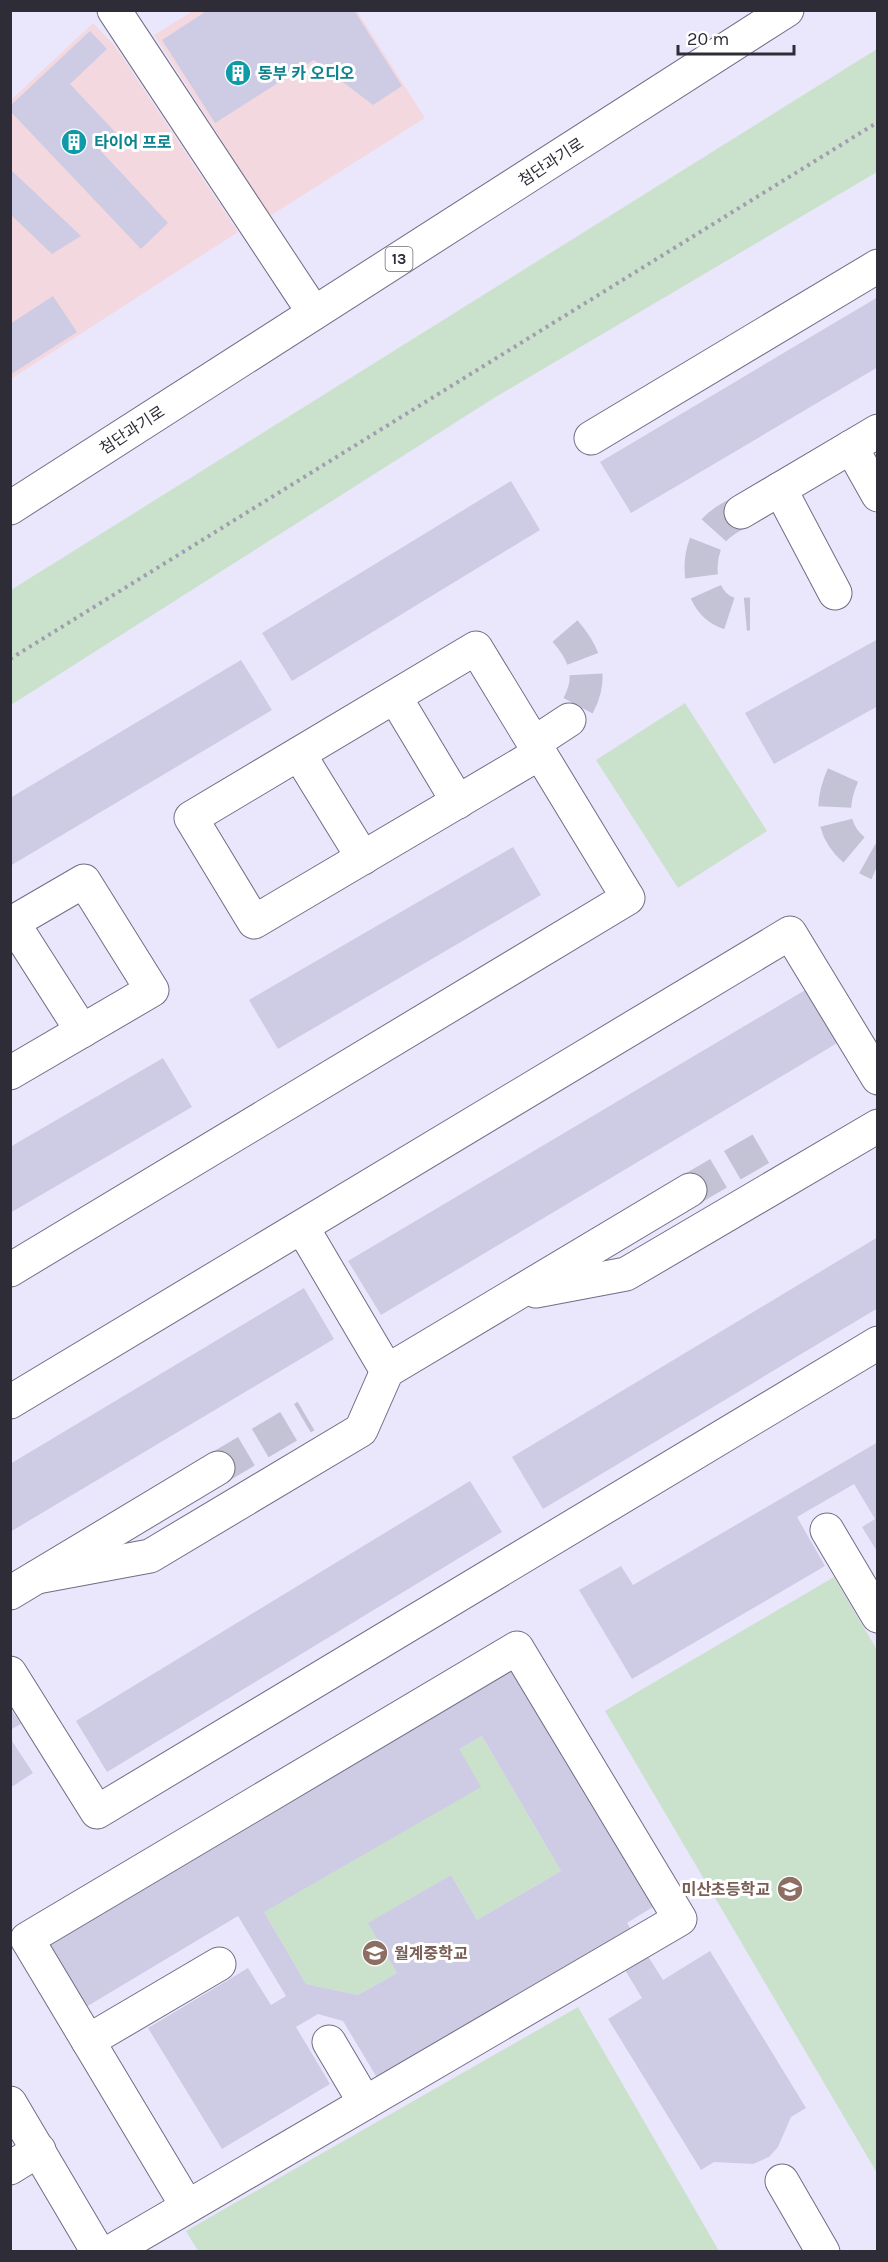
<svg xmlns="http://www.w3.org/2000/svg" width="888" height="2262" viewBox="0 0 888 2262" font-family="Karla,'Noto Sans KR',sans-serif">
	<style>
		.commercial { fill: #f3d9df }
		.green { fill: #cae1cc }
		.building { fill: #cecbe5; fill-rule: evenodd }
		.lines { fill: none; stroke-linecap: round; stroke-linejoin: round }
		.minor-tunnel { stroke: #c4c2d5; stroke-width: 33; stroke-dasharray: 33 16; stroke-linecap: butt }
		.minor-casing { stroke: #706d85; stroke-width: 35 }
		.major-casing { stroke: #706d85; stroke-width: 35 }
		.path { stroke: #a09eaf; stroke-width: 4; stroke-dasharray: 3 4.5; stroke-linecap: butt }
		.minor { stroke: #fff; stroke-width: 33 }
		.major { stroke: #fff; stroke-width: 33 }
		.labels { text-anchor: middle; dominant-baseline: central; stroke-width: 6; stroke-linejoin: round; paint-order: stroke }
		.shield { fill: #fff; stroke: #6d6c73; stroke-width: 1.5 }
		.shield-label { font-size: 15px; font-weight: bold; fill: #2e2d37 }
		.culture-label { font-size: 16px; font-weight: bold; fill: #0d838f; stroke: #fff; text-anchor: start }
		.street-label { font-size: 16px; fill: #2e2d37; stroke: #fff }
		.education-label { font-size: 16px; font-weight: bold; fill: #785e54; stroke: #fff; text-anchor: end }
	</style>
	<rect width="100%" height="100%" fill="#eae7fd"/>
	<!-- commercial -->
	<g class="commercial">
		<path d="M 193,11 L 357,11 L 425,118 L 270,216 L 154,35 Z"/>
		<path d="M 93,23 L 115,46 L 238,232 L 11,379 L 11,100 Z"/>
	</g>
	<!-- green -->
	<g class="green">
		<path d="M 877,49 L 877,172 L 494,398 L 11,705 L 11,590 Z"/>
		<path d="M 685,703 L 767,831 L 678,888 L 596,760 Z"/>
		<path d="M 834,1577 L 877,1650 L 877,2173 L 605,1711 Z"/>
		<path d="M 482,1736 L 561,1871 L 477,1920 L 451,1875 L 369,1923 L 397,1973 L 358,1995 L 306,1984 L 264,1912 L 459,1749 Z"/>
		<path d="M 578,2007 L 719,2251 L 198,2251 L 186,2231 Z"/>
	</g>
	<!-- building -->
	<g class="building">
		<path d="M 208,10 L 354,10 L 402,86 L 373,105 L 314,60 L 215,123 L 162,40 Z"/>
		<path d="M 90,31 L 107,49 L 70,84 L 117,134 L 100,150 L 168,223 L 141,249 L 10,111 L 10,106 Z"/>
		<path d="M 10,169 L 81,236 L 52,254 L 10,214 Z"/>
		<path d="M 53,296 L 77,332 L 10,375 L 10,324 Z"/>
		<path d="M 878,297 L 878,367 L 631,513 L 600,462 Z"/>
		<path d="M 511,481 L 540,530 L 292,681 L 262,633 Z"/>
		<path d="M 878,639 L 878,706 L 774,764 L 745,713 Z"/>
		<path d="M 241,660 L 272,710 L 10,866 L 10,798 Z"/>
		<path d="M 513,847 L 541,895 L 278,1049 L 249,1000 Z"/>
		<path d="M 812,986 L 844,1039 L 381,1315 L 348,1261 Z"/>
		<path d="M 163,1058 L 192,1107 L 10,1213 L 10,1147 Z"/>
		<path d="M 878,1237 L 878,1308 L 543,1509 L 512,1457 Z"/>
		<path d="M 304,1288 L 334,1339 L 10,1532 L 10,1464 Z"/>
		<path d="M 878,1442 L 878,1553 L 862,1527 L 875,1519 L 854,1484 L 797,1517 L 825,1566 L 632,1679 L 579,1590 L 621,1566 L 633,1585 Z"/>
		<path d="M 470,1481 L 502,1532 L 107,1772 L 76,1721 Z"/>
		<path d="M 515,1662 L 661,1902 L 627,1923 L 663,1980 L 710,1951 L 806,2108 L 791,2117 L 778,2147 L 769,2157 L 753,2164 L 714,2162 L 701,2170 L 608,2019 L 642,1998 L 608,1942 L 379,2081 L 343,2021 L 318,2014 L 296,2027 L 330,2084 L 222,2149 L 148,2028 L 248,1968 L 271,2005 L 286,1996 L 238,1916 L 86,2007 L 48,1945 ZM 482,1736 L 561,1871 L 477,1920 L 451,1875 L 368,1923 L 397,1973 L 358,1995 L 306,1984 L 264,1912 L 481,1787 L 459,1749 Z"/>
		<path d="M 10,1708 L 21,1724 L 10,1730 Z"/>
		<path d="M 10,1738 L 33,1773 L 10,1788 Z"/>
	</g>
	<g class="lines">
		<!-- minor-tunnel -->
		<g class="minor-tunnel">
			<path d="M 741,512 C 728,518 716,525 708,538 C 695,563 699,605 731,614 C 736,616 744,614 750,614"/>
			<path d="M 565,631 C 592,662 593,687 569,720"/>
			<path d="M 843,775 C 825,816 836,846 878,864"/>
			<path d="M 690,1190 L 762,1148"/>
			<path d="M 218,1468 L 306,1416"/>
		</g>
		<!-- minor casing -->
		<g class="minor-casing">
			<g id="minor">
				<path d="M 114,10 L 314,313"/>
				<path d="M 591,438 L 878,266"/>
				<path d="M 851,447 L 878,495"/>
				<path d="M 780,489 L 835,593"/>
				<path d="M 741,512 L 878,431"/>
				<path d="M 395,697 L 458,802"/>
				<path d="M 534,743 L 569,720"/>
				<path d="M 299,754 L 363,858"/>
				<path d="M 13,923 L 82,1031"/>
				<path d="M 10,924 L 84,881 L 152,990 L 10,1073"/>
				<path d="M 302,1227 L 387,1371"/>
				<path d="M 10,1270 L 628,898 L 476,648 L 191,818 L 254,922 L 540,753"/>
				<path d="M 536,1291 L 626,1274 L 878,1126"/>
				<path d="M 10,1402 L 790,933 L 878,1078"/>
				<path d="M 827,1530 L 878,1616"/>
				<path d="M 37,1577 L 150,1556 L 361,1430 L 387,1371 L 690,1190"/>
				<path d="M 10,1593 L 218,1468"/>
				<path d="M 10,1673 L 97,1812 L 878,1343"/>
				<path d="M 88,2041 L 219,1964"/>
				<path d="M 329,2042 L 365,2103"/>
				<path d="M 10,2103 L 98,2252"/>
				<path d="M 10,2168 L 39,2150"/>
				<path d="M 782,2181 L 823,2252"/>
				<path d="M 110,2252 L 680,1919 L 517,1648 L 27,1939 L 187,2206"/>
			</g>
		</g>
		<!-- major casing -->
		<g class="major-casing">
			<path id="major" d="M 10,508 L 787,10"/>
		</g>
		<!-- path -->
		<path class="path" d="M 10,659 L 878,122"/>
		<!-- minor -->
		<use href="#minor" class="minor"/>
		<!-- major -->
		<use href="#major" class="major"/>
	</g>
	<!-- icons -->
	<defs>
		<g id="building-disc" transform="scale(1.35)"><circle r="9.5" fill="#0f9aa8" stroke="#fff"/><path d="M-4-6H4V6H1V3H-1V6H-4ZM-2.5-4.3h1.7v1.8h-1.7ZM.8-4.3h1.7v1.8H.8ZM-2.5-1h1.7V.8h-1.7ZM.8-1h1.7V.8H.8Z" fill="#fff"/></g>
		<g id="school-disc" transform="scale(1.35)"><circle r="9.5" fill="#8d6e63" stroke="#fff"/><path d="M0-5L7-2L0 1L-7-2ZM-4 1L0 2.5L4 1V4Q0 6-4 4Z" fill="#fff"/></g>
	</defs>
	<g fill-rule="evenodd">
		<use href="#building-disc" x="238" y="73"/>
		<use href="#building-disc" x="74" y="142"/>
		<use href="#school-disc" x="790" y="1889"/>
		<use href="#school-disc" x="375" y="1953"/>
	</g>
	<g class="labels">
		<!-- shield labels -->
		<rect class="shield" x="385.5" y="247" width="27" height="24" rx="4.5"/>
		<g class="shield-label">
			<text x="399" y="259">13</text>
		</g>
		<!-- culture labels -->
		<g class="culture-label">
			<text x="258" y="73">동부 카 오디오</text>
			<text x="94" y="142">타이어 프로</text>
		</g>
		<!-- street labels -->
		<g class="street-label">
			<text transform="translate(551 162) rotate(-33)">첨단과기로</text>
			<text transform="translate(132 430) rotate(-33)">첨단과기로</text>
		</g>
		<!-- education labels -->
		<g class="education-label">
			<text x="770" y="1889">미산초등학교</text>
			<text x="394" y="1953" text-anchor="start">월계중학교</text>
		</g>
	</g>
	<!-- border -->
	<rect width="888" height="2262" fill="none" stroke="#2e2d37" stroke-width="24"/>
	<!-- scale -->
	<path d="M678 45v9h116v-9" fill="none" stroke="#2e2d37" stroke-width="3"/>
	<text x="687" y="45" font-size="18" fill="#2e2d37" stroke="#ffffff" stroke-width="4.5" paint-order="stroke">20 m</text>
</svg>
